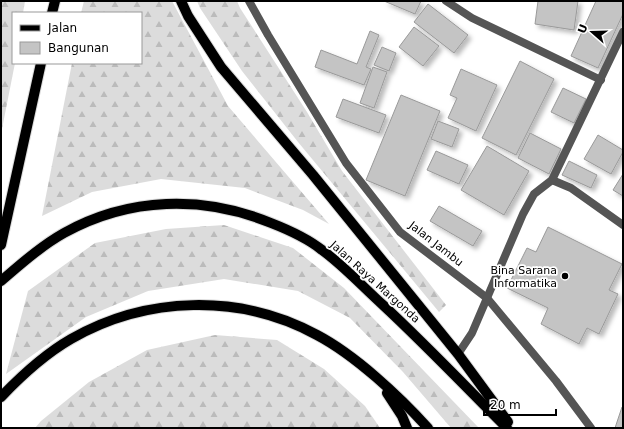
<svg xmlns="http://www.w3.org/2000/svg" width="624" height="429" viewBox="0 0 624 429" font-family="'DejaVu Sans',sans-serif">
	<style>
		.forest { fill: url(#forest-firs) }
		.building { fill: #c4c4c4; stroke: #999; filter: url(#shadow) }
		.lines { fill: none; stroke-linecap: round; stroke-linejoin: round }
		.primary-casing { stroke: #dbdbdb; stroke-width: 12 }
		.minor { stroke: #555; stroke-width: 8 }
		.primary { stroke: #000; stroke-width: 10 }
		.poi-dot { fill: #000; stroke: #fff; stroke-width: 1.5 }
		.labels { text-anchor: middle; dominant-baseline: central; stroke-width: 3.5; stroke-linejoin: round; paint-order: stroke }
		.street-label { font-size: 11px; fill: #000; stroke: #fff }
		.poi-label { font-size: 11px; fill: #000; stroke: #fff; text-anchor: end }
	</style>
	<defs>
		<pattern id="forest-firs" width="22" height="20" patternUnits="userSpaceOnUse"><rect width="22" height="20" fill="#dcdcdc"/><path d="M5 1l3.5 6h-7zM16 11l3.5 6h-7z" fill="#bbb"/></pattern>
		<filter id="shadow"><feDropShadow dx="3.5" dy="3.5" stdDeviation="2" flood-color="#0004"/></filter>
	</defs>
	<rect width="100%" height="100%" fill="#fff"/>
	<!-- forest -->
	<g class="forest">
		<path d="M 1,1 L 25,1 L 23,13 L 13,13 L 13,63 L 15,63 L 1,134 Z"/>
		<path d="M 84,1 L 172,1 L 228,106 L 329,224 L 303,210 L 245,188 L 161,179 L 92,192 L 42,216 L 72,63 L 141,63 L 141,13 L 81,13 Z"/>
		<path d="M 197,1 L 237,1 L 240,8 L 307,112 L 342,171 L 446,305 L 439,312 L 298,142 L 242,71 L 200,8 Z"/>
		<path d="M 224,225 L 293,248 L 344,288 L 479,428 L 451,428 L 403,372 L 350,318 L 298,291 L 224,279 L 148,291 L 86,317 L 6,374 L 28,291 L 95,243 L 166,229 Z"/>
		<path d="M 215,335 L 277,340 L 324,369 L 365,406 L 380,428 L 35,428 L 41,421 L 89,382 L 147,350 Z"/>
	</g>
	<!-- building -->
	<g class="building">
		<path d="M 384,1 L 421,1 L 415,14 Z"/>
		<path d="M 538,1 L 578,1 L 574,30 L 535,24 Z"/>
		<path d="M 596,1 L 623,1 L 623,14 L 598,68 L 571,56 Z"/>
		<path d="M 428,4 L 468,35 L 454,53 L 414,22 Z"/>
		<path d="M 414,27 L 439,46 L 423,66 L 399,47 Z"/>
		<path d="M 370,31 L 379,35 L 366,67 L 371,69 L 364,85 L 315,67 L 321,50 L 357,64 Z"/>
		<path d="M 382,47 L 396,53 L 389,71 L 374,65 Z"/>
		<path d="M 520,61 L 554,79 L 516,155 L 482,138 Z"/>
		<path d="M 373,67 L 387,72 L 374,108 L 360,103 Z"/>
		<path d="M 461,69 L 497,85 L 476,131 L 448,118 L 457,98 L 450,95 Z"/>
		<path d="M 563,88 L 586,99 L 574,123 L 551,112 Z"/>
		<path d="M 401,95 L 440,111 L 405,196 L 366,180 Z"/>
		<path d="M 343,99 L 386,115 L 379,133 L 336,117 Z"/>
		<path d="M 438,121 L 459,129 L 452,147 L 431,139 Z"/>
		<path d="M 530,133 L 561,149 L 549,174 L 518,158 Z"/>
		<path d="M 598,135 L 623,150 L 623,152 L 611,174 L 584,159 Z"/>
		<path d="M 487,146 L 529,171 L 504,215 L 461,190 Z"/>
		<path d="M 436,151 L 468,165 L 459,184 L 427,170 Z"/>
		<path d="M 569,161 L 597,175 L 591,188 L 562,175 Z"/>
		<path d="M 623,174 L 623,196 L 613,190 Z"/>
		<path d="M 439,206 L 482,231 L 473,246 L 430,221 Z"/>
		<path d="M 548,227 L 622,264 L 609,290 L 618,294 L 599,334 L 587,328 L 579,344 L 541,324 L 548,308 L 507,288 L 527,248 L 536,252 Z"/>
		<path d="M 622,407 L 623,407 L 623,428 L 615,428 Z"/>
	</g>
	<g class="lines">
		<!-- primary casing -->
		<g class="primary-casing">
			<g id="primary">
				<path d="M 181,1 L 188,16 L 221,67 L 313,175 L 458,354 L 508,422"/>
				<path d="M 52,13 L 55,1"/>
				<path d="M 1,245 L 41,63"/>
				<path d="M 1,281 C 21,264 41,246 64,233 C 129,197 203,195 271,223 C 289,230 307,238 322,250 C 344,266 363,287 383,305 C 426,345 466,387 507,428"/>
				<path d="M 387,393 L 402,416 L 407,428"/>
				<path d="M 1,397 C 21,376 45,354 71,339 C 146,296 240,293 317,335 C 355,355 399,396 428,428"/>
			</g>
		</g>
		<!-- minor -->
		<g class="minor">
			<path d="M 249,1 L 268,35 L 346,163 L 400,232 L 487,298 L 556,381 L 591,428"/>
			<path d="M 446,1 L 472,18 L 601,80"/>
			<path d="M 552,180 L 571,188 L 623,225"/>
			<path d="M 458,354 L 472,333 L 523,214 L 534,194 L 552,180 L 623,32"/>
		</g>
		<!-- primary -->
		<use href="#primary" class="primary"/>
	</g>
	<!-- markers -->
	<circle class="poi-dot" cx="565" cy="276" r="4"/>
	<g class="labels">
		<!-- street labels -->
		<g class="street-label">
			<text transform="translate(436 244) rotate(38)">Jalan Jambu</text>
			<text transform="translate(375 282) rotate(42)">Jalan Raya Margonda</text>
		</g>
		<!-- poi labels -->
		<g class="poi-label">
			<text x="557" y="270">Bina Sarana<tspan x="557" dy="13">Informatika</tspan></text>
		</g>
	</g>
	<!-- border -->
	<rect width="624" height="429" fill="none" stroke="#000000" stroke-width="4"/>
	<!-- legend -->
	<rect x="12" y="12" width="130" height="52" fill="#ffffff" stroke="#999999"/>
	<rect x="20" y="25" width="20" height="6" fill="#000000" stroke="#999999"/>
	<text x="48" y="32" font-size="12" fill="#000000">Jalan</text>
	<rect x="20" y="42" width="20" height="12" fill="#c4c4c4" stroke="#999999"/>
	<text x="48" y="52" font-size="12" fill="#000000">Bangunan</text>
	<!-- north arrow -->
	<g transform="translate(592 32) rotate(290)" stroke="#ffffff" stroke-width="3" paint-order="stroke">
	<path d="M0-3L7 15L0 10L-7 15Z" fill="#000000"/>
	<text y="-6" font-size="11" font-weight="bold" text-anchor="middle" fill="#000000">U</text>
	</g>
	<!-- scale -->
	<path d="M484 409v6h72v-6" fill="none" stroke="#000000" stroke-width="2"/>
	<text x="490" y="409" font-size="12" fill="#000000" stroke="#ffffff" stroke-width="3" paint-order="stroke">20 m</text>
</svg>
